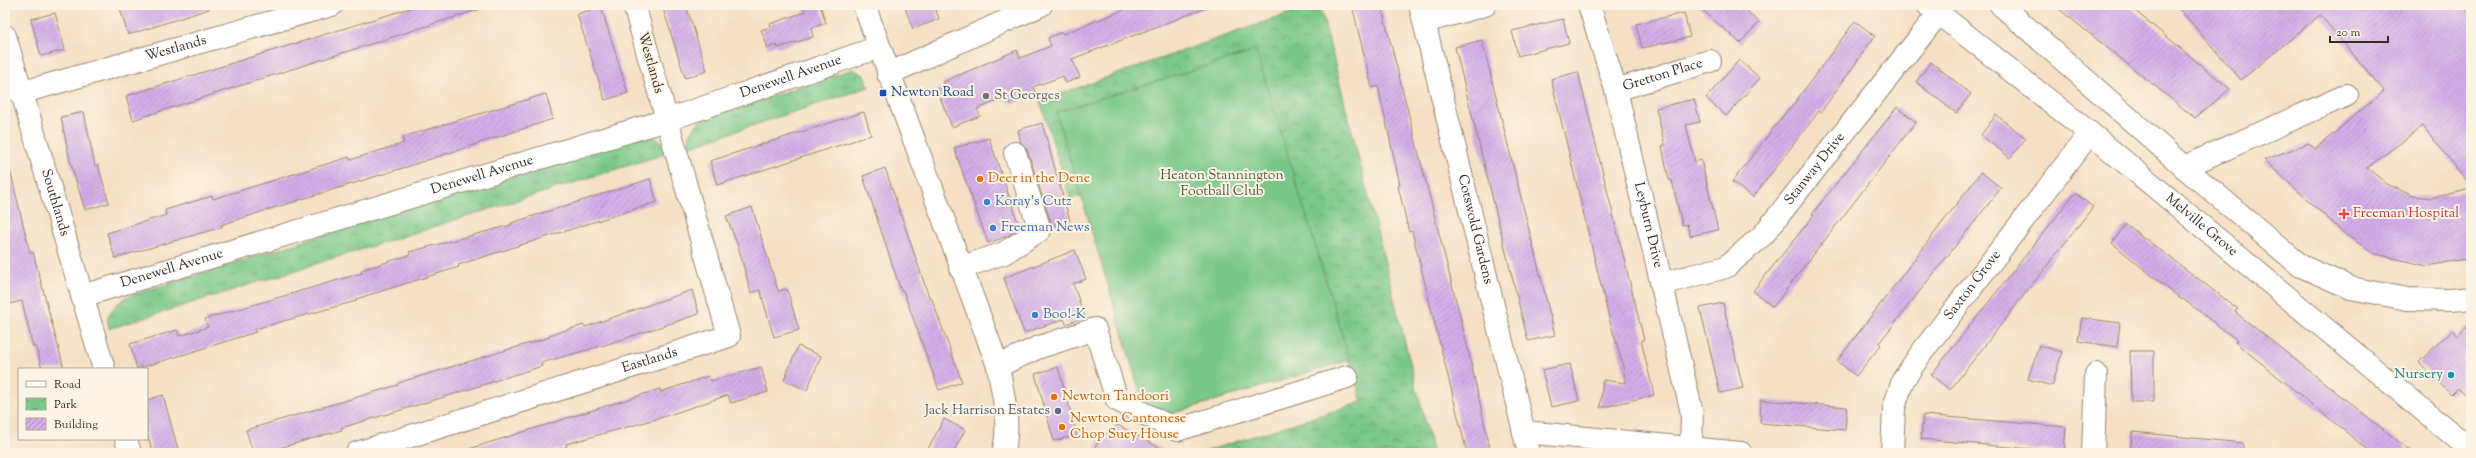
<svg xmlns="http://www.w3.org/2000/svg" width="2476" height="458" viewBox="0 0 2476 458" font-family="'Sorts Mill Goudy',serif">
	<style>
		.grass { fill: url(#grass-tufts); stroke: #5a7953 }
		.park { fill: url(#park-crowns); stroke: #5a7953 }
		.pitch { fill: #79c888; stroke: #5a7953 }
		.building { fill: url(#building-hatch) }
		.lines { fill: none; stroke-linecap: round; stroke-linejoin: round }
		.minor-casing { stroke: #988572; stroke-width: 24 }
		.minor { stroke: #fff; stroke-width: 22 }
		.transit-dot { fill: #1a4fb4; stroke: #fcf5e5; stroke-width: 1.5 }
		.worship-dot { fill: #6b7280; stroke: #fcf5e5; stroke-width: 1.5 }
		.food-dot { fill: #e8710a; stroke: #fcf5e5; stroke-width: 1.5 }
		.shop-dot { fill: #3f7fe0; stroke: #fcf5e5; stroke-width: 1.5 }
		.health-dot { fill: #e0444e; stroke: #fcf5e5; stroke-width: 1.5 }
		.culture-dot { fill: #0f9aa8; stroke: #fcf5e5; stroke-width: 1.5 }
		.service-dot { fill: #5c6f8a; stroke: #fcf5e5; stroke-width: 1.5 }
		.labels { text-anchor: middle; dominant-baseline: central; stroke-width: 4; stroke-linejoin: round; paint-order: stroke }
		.street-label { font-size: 14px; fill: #3b2a1e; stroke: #fcf5e5 }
		.transit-label { font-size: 14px; fill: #164399; stroke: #fcf5e5; text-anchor: start }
		.worship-label { font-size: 14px; fill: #5b616d; stroke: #fcf5e5; text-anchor: start }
		.park-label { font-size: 14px; fill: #4e593e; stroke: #fcf5e5 }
		.food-label { font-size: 14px; fill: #c56008; stroke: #fcf5e5; text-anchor: start }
		.shop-label { font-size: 14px; fill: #366cbe; stroke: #fcf5e5; text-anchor: start }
		.health-label { font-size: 14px; fill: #be3a42; stroke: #fcf5e5; text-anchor: start }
		.culture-label { font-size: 14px; fill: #0d838f; stroke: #fcf5e5; text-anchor: end }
		.service-label { font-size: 14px; fill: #4e5e75; stroke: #fcf5e5; text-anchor: end }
	</style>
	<defs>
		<pattern id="grass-tufts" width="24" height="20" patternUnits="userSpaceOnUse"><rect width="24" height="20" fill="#79c888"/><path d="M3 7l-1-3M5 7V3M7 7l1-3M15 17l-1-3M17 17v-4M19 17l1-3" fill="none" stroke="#64a36f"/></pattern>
		<pattern id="park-crowns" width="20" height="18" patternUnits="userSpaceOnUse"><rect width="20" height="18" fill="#79c888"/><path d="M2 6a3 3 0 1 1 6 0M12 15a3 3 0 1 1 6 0" fill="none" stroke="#64a36f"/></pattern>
		<pattern id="building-hatch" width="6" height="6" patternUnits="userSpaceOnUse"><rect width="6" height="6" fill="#d4aeea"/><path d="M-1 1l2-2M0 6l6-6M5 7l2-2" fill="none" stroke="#ad8ebd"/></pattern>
	</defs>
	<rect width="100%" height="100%" fill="#fcf5e5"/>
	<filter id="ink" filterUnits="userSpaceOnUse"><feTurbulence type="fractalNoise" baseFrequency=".025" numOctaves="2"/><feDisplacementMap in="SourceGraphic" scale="8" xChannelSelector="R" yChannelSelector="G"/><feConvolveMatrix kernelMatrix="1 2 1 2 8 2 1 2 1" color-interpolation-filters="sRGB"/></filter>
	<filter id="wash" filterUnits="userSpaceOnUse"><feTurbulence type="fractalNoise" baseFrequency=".012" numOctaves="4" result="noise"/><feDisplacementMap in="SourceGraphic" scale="16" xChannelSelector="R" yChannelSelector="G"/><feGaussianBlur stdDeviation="0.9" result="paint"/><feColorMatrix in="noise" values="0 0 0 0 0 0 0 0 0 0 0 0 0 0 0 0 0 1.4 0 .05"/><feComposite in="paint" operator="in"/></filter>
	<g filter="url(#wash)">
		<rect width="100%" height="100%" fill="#f6e0c5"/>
		<!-- grass -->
		<g class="grass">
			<path d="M 853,69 L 864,75 L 869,87 L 688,147 L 690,134 L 700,120 Z"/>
			<path d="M 651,136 L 663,143 L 668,153 L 109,329 L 107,317 L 116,305 L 126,297 L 636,137 Z"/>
		</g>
		<!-- park -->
		<path class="park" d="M 1313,5 L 1320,5 L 1433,453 L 1200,453 L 1362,402 L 1349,360 L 1160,417 L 1082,197 L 1070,198 L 1040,101 Z"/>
		<!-- pitch -->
		<path class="pitch" d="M 1256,51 L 1350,360 L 1160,417 L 1146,412 L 1056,112 Z"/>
		<g id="blocks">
			<!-- building -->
			<g class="building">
				<path d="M 119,5 L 208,5 L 209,9 L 128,35 Z"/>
				<path d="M 420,5 L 480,5 L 480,9 L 133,120 L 126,96 Z"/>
				<path d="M 662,5 L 686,5 L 707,71 L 685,78 Z"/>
				<path d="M 803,5 L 820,5 L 826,23 L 811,28 L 813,37 L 778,48 L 777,45 L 768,48 L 761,30 L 771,27 L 770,24 L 805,12 Z"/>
				<path d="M 904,5 L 934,5 L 939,19 L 913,29 Z"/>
				<path d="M 1136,5 L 1208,5 L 1208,7 L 1072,59 L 1080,77 L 1066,83 L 1063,76 L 1033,87 L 1036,94 L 1010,104 L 1008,97 L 977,109 L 980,116 L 952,127 L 937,90 L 945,86 L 943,82 L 1017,50 L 1020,58 L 1051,46 L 1048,38 L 1062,32 L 1063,34 Z"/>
				<path d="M 1352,5 L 1381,5 L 1464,332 L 1491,453 L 1467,453 L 1412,231 L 1409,232 L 1398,186 L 1400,185 L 1378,86 L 1372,88 Z"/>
				<path d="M 1697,5 L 1740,5 L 1759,22 L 1740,43 Z"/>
				<path d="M 2054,5 L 2128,5 L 2230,89 L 2195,118 Z"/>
				<path d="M 2176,5 L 2462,5 L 2471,16 L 2471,186 L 2423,126 L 2367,168 L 2387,184 L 2413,196 L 2431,198 L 2471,189 L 2471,258 L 2427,266 L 2376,254 L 2346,235 L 2264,160 L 2309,143 L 2315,149 L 2384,91 L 2320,15 L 2241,80 Z"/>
				<path d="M 601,7 L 628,93 L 605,100 L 577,14 Z"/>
				<path d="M 55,13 L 65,50 L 41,56 L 31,19 Z"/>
				<path d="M 1684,13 L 1690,37 L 1642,48 L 1636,24 Z"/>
				<path d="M 1563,19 L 1569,43 L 1518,56 L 1512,31 Z"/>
				<path d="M 1855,21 L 1875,36 L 1821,112 L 1819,111 L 1753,197 L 1732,182 L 1789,108 L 1790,109 Z"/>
				<path d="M 1482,40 L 1555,335 L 1528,341 L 1455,47 Z"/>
				<path d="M 1739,60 L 1760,78 L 1726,116 L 1706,98 Z"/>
				<path d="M 1931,62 L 1971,94 L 1956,113 L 1916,82 Z"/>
				<path d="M 1578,72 L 1644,340 L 1641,340 L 1654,395 L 1600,408 L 1603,380 L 1626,383 L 1622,362 L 1609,318 L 1551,79 Z"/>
				<path d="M 546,94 L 553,119 L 403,168 L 267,210 L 221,225 L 222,227 L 115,258 L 107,233 L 166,215 L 165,210 L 212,196 L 213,199 L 349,157 L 350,160 L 404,143 L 402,137 Z"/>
				<path d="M 1694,99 L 1700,122 L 1686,125 L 1695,162 L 1701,160 L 1718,230 L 1690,236 L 1687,224 L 1682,225 L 1672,180 L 1669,180 L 1662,146 L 1665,145 L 1656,108 Z"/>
				<path d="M 1897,107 L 1916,122 L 1773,307 L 1753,291 L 1814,215 L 1812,214 Z"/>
				<path d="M 84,112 L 95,166 L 98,165 L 109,203 L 85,210 L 70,161 L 61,117 Z"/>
				<path d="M 864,112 L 871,135 L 717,185 L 710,161 Z"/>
				<path d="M 1996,115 L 2026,138 L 2010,158 L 1981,135 Z"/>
				<path d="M 1042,123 L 1070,221 L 1052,226 L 1027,149 L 1021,143 L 1018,130 Z"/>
				<path d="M 989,138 L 1020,228 L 1008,236 L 988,243 L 954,148 Z"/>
				<path d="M 885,168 L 929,297 L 931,297 L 962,382 L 939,390 L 903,290 L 901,291 L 863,176 Z"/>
				<path d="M 1981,172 L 2001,188 L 1879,343 L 1881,345 L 1856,376 L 1837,361 Z"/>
				<path d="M 5,174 L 11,174 L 30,253 L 33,252 L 64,369 L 42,369 L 36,347 L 33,347 L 22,301 L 9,304 L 5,289 Z"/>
				<path d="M 650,179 L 657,202 L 505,250 L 458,265 L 459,267 L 356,299 L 356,301 L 255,329 L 256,332 L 137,369 L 130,344 L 177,330 L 179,336 L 208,327 L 205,319 L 362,273 L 361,270 L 410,255 L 409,252 L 511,225 L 511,223 Z"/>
				<path d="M 2075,193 L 2093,207 L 1950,390 L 1931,375 Z"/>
				<path d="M 752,207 L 778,291 L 787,289 L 799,330 L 774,337 L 760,290 L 751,293 L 738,246 L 726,216 Z"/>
				<path d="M 2126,224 L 2238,309 L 2235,312 L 2413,453 L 2372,453 L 2357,441 L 2235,342 L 2237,340 L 2183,299 L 2182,300 L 2112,243 Z"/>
				<path d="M 1075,250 L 1086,279 L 1073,284 L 1085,317 L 1066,324 L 1064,319 L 1024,333 L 1004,278 Z"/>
				<path d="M 692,290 L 699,314 L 608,344 L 541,363 L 542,366 L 441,398 L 341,428 L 342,430 L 262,453 L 253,453 L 246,430 L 398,385 L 398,383 L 550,337 L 549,335 L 584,325 L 585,327 Z"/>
				<path d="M 1723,303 L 1743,388 L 1720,393 L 1700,308 Z"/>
				<path d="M 2082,318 L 2120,323 L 2117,347 L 2078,341 Z"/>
				<path d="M 2471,323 L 2471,401 L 2458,388 L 2451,395 L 2419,362 L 2452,330 L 2457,336 Z"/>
				<path d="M 2039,345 L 2062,352 L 2052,386 L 2028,379 Z"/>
				<path d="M 798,346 L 821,356 L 807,390 L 784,380 Z"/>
				<path d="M 2130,351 L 2154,351 L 2154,402 L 2131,402 Z"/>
				<path d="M 1570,364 L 1579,401 L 1551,407 L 1542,370 Z"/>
				<path d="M 761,367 L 768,392 L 731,403 L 728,395 L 663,417 L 566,444 L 567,447 L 547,453 L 470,453 L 469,449 L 660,389 L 660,392 L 709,376 L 711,381 Z"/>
				<path d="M 1058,367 L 1077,435 L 1054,441 L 1035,374 Z"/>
				<path d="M 163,395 L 179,453 L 153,453 L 147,433 L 147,400 Z"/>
				<path d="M 1761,400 L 1847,407 L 1845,430 L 1760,423 Z"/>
				<path d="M 1923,415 L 2066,427 L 2064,452 L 1921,439 Z"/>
				<path d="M 944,419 L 965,430 L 953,453 L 926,453 Z"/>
				<path d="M 1118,425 L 1169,453 L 1092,453 L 1100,439 Z"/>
				<path d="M 2133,432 L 2243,443 L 2243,453 L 2130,453 Z"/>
			</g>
		</g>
	</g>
	<g filter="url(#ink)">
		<use href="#blocks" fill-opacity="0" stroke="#988572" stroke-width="1"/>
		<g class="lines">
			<!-- minor casing -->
			<g class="minor-casing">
				<g id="minor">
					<path d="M 864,5 L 998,366 C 1003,394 1011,425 1003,453"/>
					<path id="s1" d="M 1420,5 L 1529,453"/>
					<path id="s2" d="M 1589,5 L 1616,90 L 1692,413 L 1691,448"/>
					<path id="s3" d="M 1928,5 L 2090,133 L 2471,450"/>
					<path d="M 2001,5 L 2184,167 L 2301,266 L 2351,288 L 2407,299 L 2451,300 L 2471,298"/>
					<path d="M 1425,22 L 1485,5"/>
					<path id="s4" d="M 5,36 L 104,369"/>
					<path d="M 888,74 L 1041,5"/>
					<path id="s5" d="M 1616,90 L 1710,61"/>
					<path id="s6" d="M 20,93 L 332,5"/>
					<path d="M 2184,167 L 2347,95"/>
					<path d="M 960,268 L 1004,253 L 1040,230 L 1015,153"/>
					<path id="s7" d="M 1661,284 L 1726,267 L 1763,235 L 1939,13"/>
					<path id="s8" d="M 82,296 L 667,120 L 879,47"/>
					<path d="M 998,366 L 1037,348 L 1095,329 L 1117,400 L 1177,430 L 1347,377"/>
					<path d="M 1525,432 L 1741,453"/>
					<path d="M 126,439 L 130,453"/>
					<path id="s9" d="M 357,453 L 729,336 L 634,5"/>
					<path id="s10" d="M 1892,453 L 1894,408 L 1903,380 L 1922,352 L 2090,133"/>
					<path d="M 2093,453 L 2096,374"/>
				</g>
			</g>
			<!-- minor -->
			<use href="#minor" class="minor"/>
		</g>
	</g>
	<!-- markers -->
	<rect class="transit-dot" x="879" y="89" width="8" height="8" rx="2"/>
	<circle class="worship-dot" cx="986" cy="96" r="4"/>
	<g class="food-dot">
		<circle cx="980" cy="179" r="4"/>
		<circle cx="1054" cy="397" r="4"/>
		<circle cx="1062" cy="427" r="4"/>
	</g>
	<g class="shop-dot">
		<circle cx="987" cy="202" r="4"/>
		<circle cx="993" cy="228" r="4"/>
		<circle cx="1035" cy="315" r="4"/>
	</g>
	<path class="health-dot" d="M2342 208h4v4h4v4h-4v4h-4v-4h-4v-4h4z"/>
	<circle class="culture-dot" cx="2451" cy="375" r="4"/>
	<circle class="service-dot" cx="1058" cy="411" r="4"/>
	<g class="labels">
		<!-- street labels -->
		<g class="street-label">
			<text stroke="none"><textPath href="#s6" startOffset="162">Westlands</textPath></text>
			<text transform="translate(650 63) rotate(74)">Westlands</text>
			<text stroke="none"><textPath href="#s5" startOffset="49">Gretton Place</textPath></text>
			<text stroke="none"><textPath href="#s8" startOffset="742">Denewell Avenue</textPath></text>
			<text stroke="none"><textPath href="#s7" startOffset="200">Stanway Drive</textPath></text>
			<text stroke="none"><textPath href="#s8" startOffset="418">Denewell Avenue</textPath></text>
			<text stroke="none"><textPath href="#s4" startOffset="174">Southlands</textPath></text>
			<text stroke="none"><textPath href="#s2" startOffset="228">Leyburn Drive</textPath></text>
			<text stroke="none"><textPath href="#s3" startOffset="351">Melville Grove</textPath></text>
			<text stroke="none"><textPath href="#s1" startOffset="231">Cotswold Gardens</textPath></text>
			<text stroke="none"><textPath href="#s8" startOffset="94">Denewell Avenue</textPath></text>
			<text stroke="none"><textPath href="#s10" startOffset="192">Saxton Grove</textPath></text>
			<text stroke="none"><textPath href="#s9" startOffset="307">Eastlands</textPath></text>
		</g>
		<!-- transit labels -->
		<g class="transit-label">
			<text x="891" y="93">Newton Road</text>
		</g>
		<!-- worship labels -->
		<g class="worship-label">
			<text x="994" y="96">St Georges</text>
		</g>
		<!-- park labels -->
		<g class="park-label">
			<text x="1222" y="176">Heaton Stannington<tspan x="1222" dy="16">Football Club</tspan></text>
		</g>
		<!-- food labels -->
		<g class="food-label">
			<text x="988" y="179">Deer in the Dene</text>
			<text x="1062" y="397">Newton Tandoori</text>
			<text x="1070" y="419">Newton Cantonese<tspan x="1070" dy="16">Chop Suey House</tspan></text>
		</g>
		<!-- shop labels -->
		<g class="shop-label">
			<text x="995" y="202">Koray’s Cutz</text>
			<text x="1001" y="228">Freeman News</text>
			<text x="1043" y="315">Boo!-K</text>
		</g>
		<!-- health labels -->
		<g class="health-label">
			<text x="2353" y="214">Freeman Hospital</text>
		</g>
		<!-- culture labels -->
		<g class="culture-label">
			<text x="2443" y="375">Nursery</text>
		</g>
		<!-- service labels -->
		<g class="service-label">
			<text x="1050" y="411">Jack Harrison Estates</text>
		</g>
	</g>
	<!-- margin -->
	<rect width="2476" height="458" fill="none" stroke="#fcf5e5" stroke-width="20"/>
	<!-- legend -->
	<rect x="18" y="368" width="130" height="72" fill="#fcf5e5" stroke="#afa495"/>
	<rect x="26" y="381" width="20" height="6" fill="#ffffff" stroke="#afa495"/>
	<text x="54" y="388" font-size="12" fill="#3b2a1e">Road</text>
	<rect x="26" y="398" width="20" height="12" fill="url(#park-crowns)" stroke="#afa495"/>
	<text x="54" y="408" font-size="12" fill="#3b2a1e">Park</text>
	<rect x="26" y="418" width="20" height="12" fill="url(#building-hatch)" stroke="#afa495"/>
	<text x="54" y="428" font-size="12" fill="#3b2a1e">Building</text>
	<!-- scale -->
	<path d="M2330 36v6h58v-6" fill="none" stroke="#3b2a1e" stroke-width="2"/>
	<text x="2336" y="36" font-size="12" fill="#3b2a1e" stroke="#fcf5e5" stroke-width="3" paint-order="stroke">20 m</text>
</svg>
